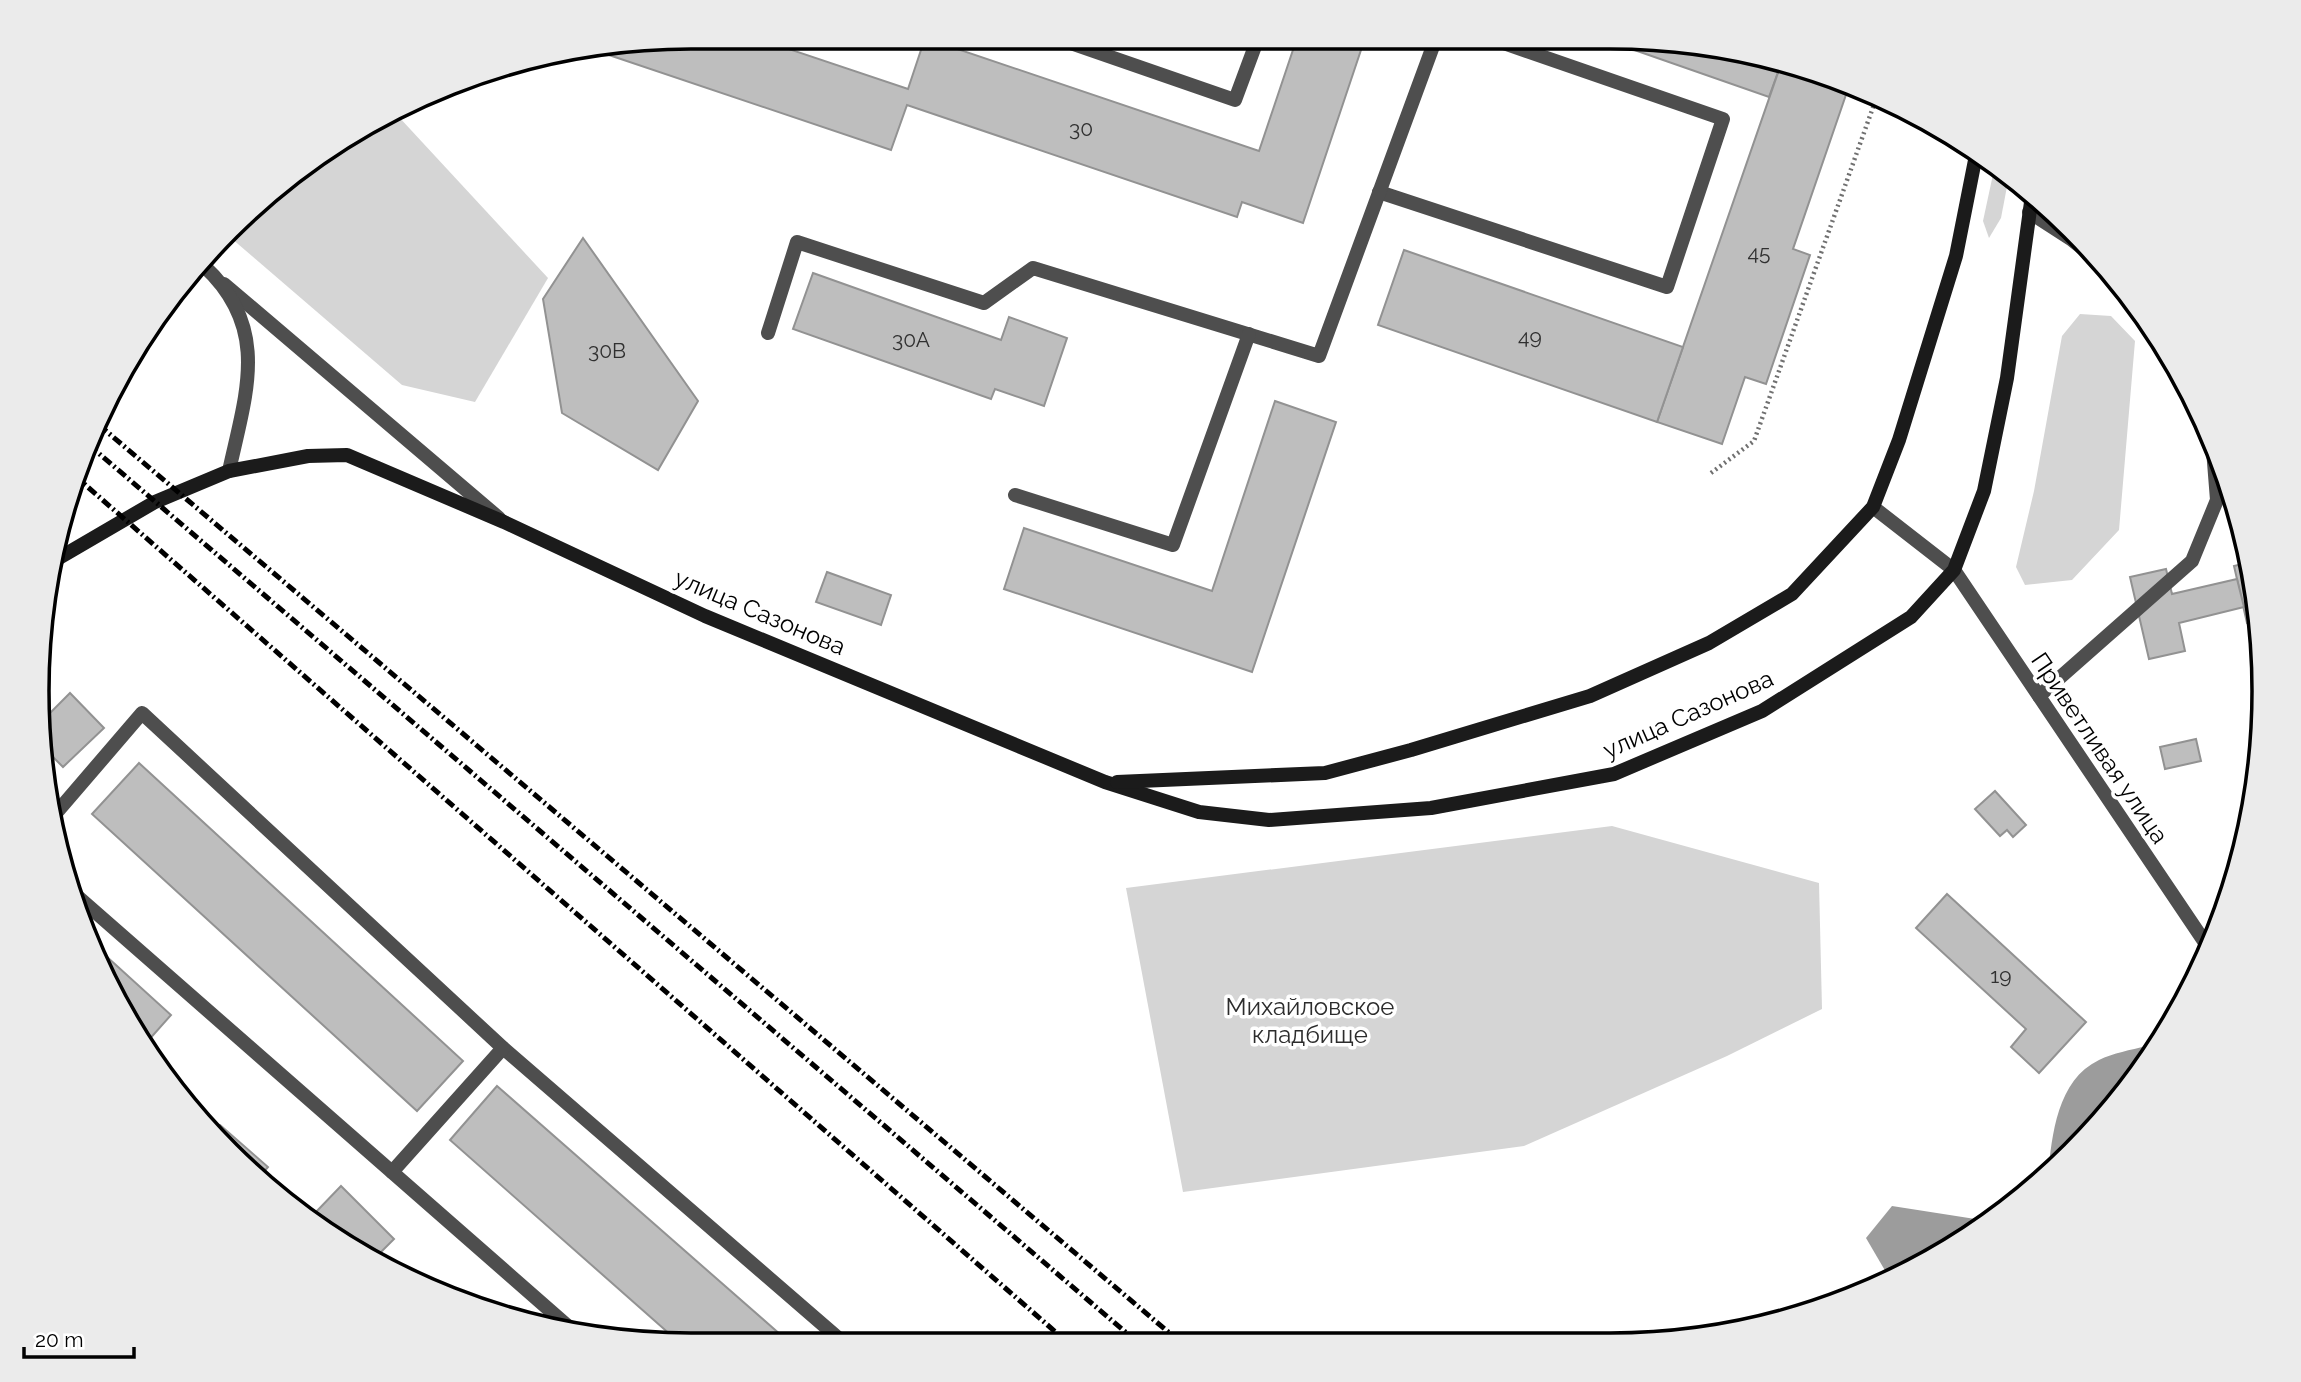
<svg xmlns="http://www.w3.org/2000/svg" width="2301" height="1382" viewBox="0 0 2301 1382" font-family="Raleway,sans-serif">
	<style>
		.green { fill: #d5d5d5 }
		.water { fill: #9c9c9c }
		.building { fill: #bebebe; stroke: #929292; stroke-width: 2 }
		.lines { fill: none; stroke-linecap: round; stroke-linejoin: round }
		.path { stroke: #707070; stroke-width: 4.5; stroke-dasharray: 2 3.5; stroke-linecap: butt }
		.service { stroke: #4e4e4e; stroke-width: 14 }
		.minor { stroke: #4e4e4e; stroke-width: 14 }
		.tertiary { stroke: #4e4e4e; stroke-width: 14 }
		.secondary { stroke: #1b1b1b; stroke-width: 14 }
		.rail { stroke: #000; stroke-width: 5; stroke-dasharray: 10 3.5 2 3.5; stroke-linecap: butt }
		.labels { text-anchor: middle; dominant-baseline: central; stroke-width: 7; stroke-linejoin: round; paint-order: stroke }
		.number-label { font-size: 21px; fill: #303030 }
		.street-label { font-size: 24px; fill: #000; stroke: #fff }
		.park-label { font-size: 24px; fill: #2c2c2c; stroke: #fff }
		.rim { fill: none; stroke: #000; stroke-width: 3.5 }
	</style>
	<rect width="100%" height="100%" fill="#fff"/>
	<!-- green -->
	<g class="green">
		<path d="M 398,116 L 548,278 L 475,402 L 402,385 L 231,238 L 293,172 Z"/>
		<path d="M 1995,165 L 2009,176 L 2001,218 L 1989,238 L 1983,221 Z"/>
		<path d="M 2080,314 L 2111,316 L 2135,341 L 2119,530 L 2072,580 L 2025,585 L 2016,567 L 2034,491 L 2062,336 Z"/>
		<path d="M 1612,826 L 1819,883 L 1822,1009 L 1727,1056 L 1524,1146 L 1183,1192 L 1126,888 Z"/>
	</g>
	<!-- water -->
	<g class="water">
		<path d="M 2146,1046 L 2156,1050 L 2154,1055 L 2048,1175 C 2052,1135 2057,1080 2099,1060 C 2113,1053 2131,1050 2146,1046 Z"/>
		<path d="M 1892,1206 L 1988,1221 L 1937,1257 L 1890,1279 L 1866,1238 Z"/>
	</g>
	<!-- building -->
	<g class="building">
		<path d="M 691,37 L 753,37 L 908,89 L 925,38 L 1259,151 L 1297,38 L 1365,38 L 1303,223 L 1242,202 L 1237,217 L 907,105 L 891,150 L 600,52 Z"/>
		<path d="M 1600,38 L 1653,38 L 1781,64 L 1769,97 Z"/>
		<path d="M 1781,64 L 1821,72 L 1849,86 L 1793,249 L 1810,255 L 1766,384 L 1745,377 L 1722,444 L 1657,422 Z"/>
		<path d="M 583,238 L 698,401 L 658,470 L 562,413 L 543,299 Z"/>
		<path d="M 1404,250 L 1683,347 L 1657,422 L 1378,325 Z"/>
		<path d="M 813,273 L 1001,340 L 1009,317 L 1067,338 L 1044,406 L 995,389 L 991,399 L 793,329 Z"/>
		<path d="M 1275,401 L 1336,422 L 1252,672 L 1004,589 L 1024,528 L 1212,591 Z"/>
		<path d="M 2251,562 L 2257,620 L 2247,623 L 2234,566 Z"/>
		<path d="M 2166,569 L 2172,594 L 2237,579 L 2244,607 L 2179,623 L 2185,651 L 2149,659 L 2130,577 Z"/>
		<path d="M 827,572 L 891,595 L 881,625 L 816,602 Z"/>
		<path d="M 70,693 L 104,728 L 63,767 L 47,751 L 42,721 Z"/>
		<path d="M 2196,739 L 2201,761 L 2165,769 L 2160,747 Z"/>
		<path d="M 139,763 L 463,1061 L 417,1111 L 92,814 Z"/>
		<path d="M 1995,791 L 2026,825 L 2013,837 L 2007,830 L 2000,836 L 1975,809 Z"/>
		<path d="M 1947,894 L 2086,1022 L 2039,1073 L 2011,1047 L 2026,1029 L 1916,928 Z"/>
		<path d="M 95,946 L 171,1015 L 147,1042 Z"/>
		<path d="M 497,1086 L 790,1343 L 681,1344 L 450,1140 Z"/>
		<path d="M 220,1125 L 268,1167 L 262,1174 L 215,1130 Z"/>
		<path d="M 341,1186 L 394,1239 L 375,1258 L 344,1243 L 314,1214 Z"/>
	</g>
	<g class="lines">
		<!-- path -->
		<path class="path" d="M 1711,473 L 1754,441 L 1876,99"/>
		<!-- service -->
		<g class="service">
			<path d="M 872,37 L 878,37"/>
			<path d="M 1053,37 L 1235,100 L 1258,38"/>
			<path d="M 1379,192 L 1667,287 L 1723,119 L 1489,38"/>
			<path d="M 2029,212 L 2071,239 L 2102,264"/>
			<path d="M 224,284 L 499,518"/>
			<path d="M 768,333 L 797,242 L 984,303 L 1033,268 L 1319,356 L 1436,38"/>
			<path d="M 1015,495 L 1173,545 L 1249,334"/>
			<path d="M 2039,696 L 2192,561 L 2217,500 L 2212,437"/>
			<path d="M 57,812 L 142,713 L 503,1048 L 844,1343"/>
			<path d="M 392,1172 L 503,1048"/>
		</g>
		<!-- minor -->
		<g class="minor">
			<path d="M 204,266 C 271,328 246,393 229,471"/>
			<path d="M 1873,507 L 1954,570 L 2210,950"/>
		</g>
		<!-- tertiary -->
		<path class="tertiary" d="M 69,889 L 570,1328"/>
		<!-- secondary -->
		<g class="secondary">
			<path d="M 59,558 L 155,502 L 229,471 L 308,456 L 347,455 L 504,522 L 705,616 L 1105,782 L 1199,812 L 1269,820 L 1431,808 L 1614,774 L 1762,711 L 1911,617 L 1954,570 L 1984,491 L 2007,378 L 2032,195"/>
			<path d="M 1117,782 L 1325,773 L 1411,750 L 1590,696 L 1709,643 L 1792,594 L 1873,507 L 1899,440 L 1956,256 L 1977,150"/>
		</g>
		<!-- rail -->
		<g class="rail">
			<path d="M 99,425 L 1180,1342"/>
			<path d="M 89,445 L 1137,1342"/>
			<path d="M 74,475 L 1067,1342"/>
		</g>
	</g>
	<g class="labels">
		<!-- number labels -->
		<g class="number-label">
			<text x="1081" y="128">30</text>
			<text x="1759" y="252">45</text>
			<text x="1530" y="336">49</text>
			<text x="911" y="339">30А</text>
			<text x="607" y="350">30В</text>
			<text x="2001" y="975">19</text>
		</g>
		<!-- street labels -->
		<g class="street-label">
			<text transform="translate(760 612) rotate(23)">улица Сазонова</text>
			<text transform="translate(1688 714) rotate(-24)">улица Сазонова</text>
			<text transform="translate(2100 748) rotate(56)">Приветливая улица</text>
		</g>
		<!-- park labels -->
		<g class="park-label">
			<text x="1310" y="1006">Михайловское<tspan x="1310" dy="28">кладбище</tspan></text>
		</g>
	</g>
	<!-- crop -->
	<path d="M0 0H2301V1382H0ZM691 49H1610A642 642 0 0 1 2252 691V691A642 642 0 0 1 1610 1333H691A642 642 0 0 1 49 691V691A642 642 0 0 1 691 49Z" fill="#ebebeb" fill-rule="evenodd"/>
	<path class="rim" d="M691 49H1610A642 642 0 0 1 2252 691V691A642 642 0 0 1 1610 1333H691A642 642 0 0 1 49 691V691A642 642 0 0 1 691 49Z"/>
	<!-- scale -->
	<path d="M24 1347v10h110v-10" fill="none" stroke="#000000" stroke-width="3.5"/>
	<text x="35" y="1347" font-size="21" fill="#000000" stroke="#ffffff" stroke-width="5" paint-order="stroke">20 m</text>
</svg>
